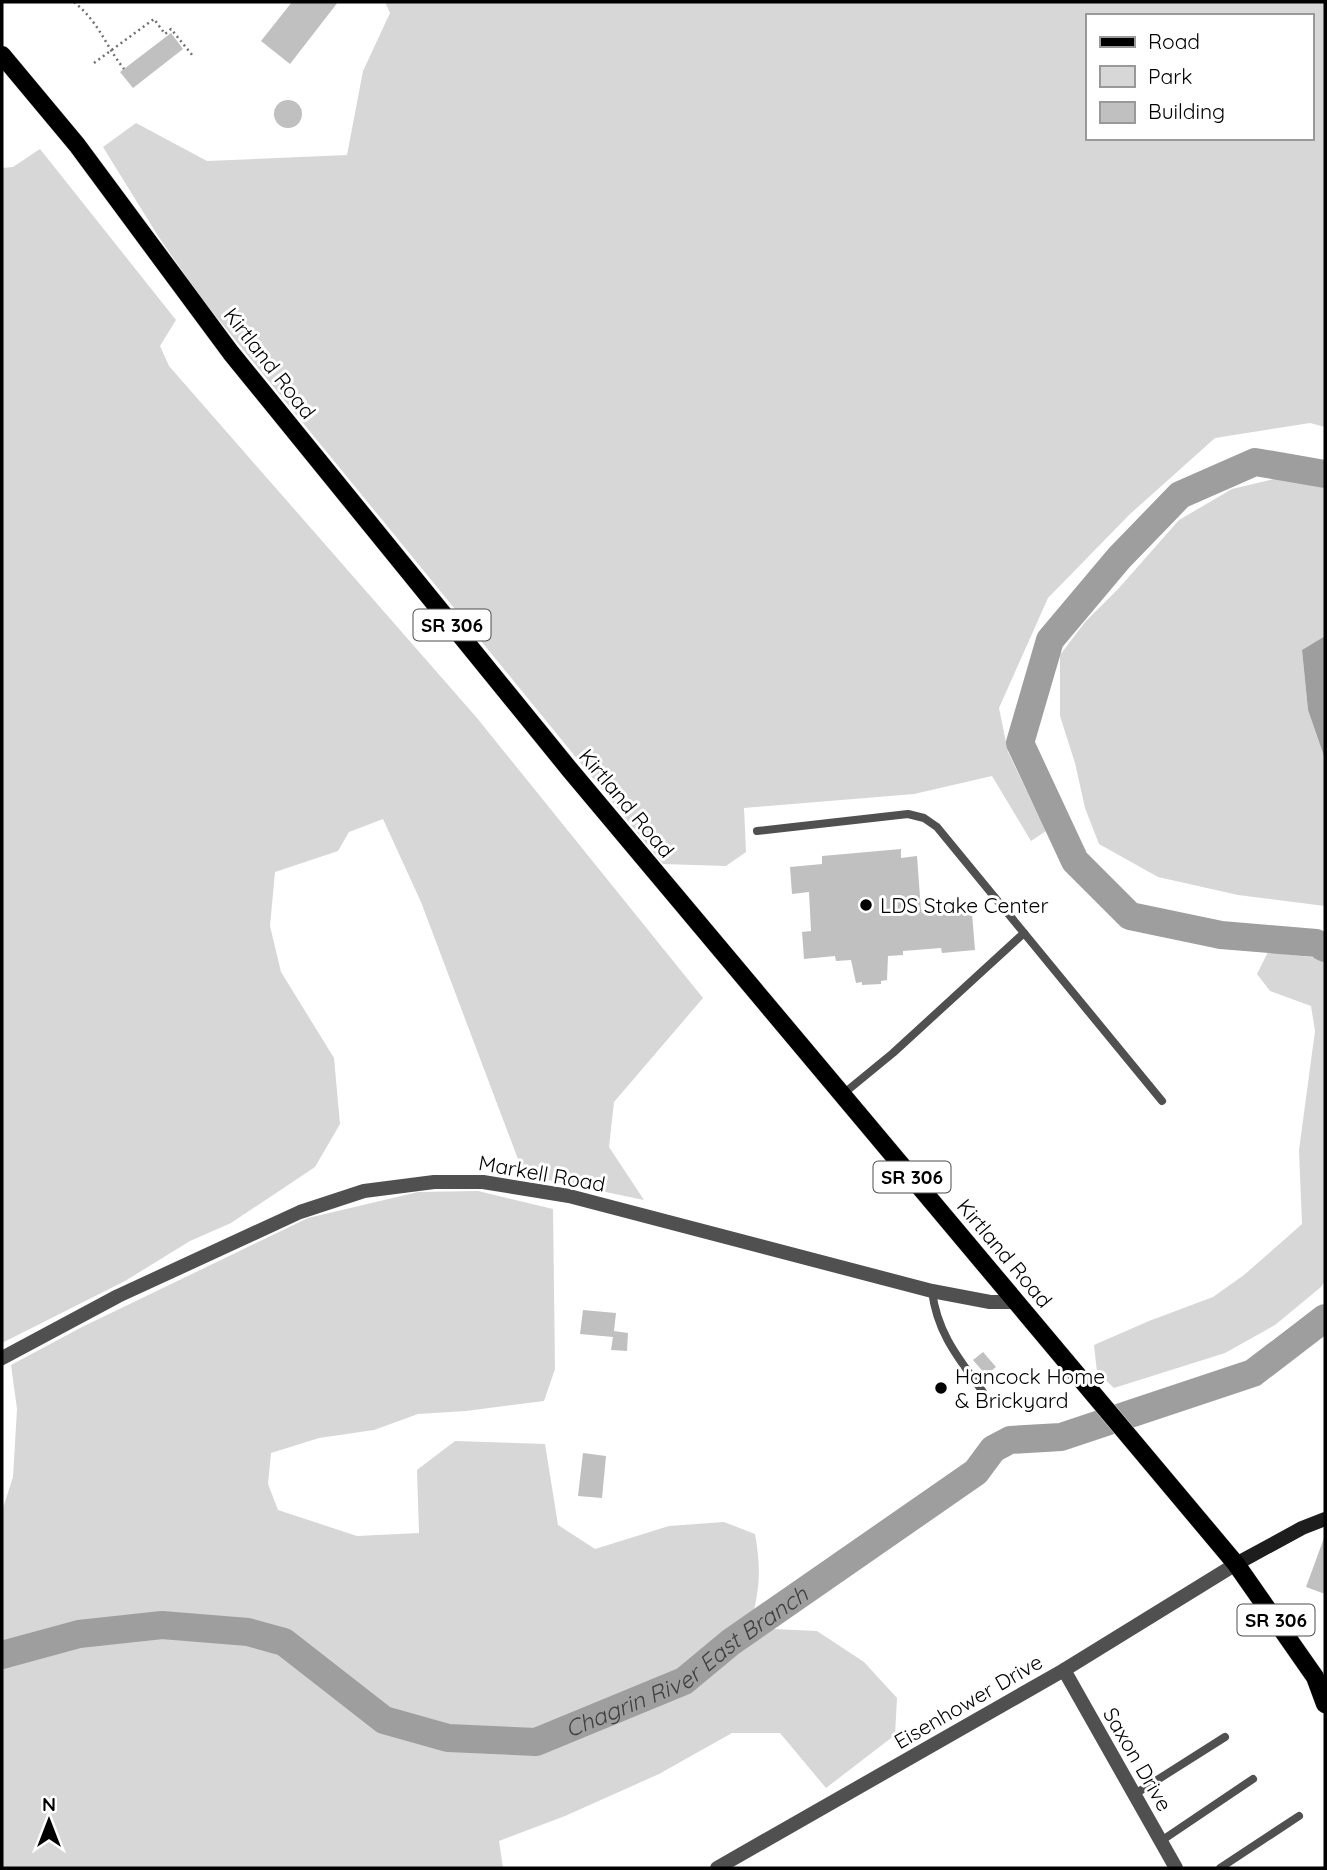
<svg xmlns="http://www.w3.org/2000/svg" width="1327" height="1870" viewBox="0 0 1327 1870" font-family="Quicksand,sans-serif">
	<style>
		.green { fill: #d7d7d7; fill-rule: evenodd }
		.water { fill: #9e9e9e }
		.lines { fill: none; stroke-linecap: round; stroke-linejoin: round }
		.river { stroke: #9e9e9e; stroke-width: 28 }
		.building { fill: #c0c0c0 }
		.primary-casing { stroke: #dbdbdb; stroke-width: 19 }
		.path { stroke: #727272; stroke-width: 2.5; stroke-dasharray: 2 3.5; stroke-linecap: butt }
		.service { stroke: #505050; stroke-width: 8 }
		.minor { stroke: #505050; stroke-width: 14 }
		.tertiary { stroke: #505050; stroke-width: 14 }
		.secondary { stroke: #1d1d1d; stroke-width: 14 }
		.primary { stroke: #000; stroke-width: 18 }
		.poi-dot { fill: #000; stroke: #fff; stroke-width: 2.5 }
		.labels { text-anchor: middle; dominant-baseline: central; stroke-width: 6; stroke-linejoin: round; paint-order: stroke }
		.shield { fill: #fff; stroke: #4c4c4c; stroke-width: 2 }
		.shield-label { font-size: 19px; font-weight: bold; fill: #000 }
		.street-label { font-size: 21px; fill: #000; stroke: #fff }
		.poi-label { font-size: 21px; fill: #000; stroke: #fff; text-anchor: start }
		.water-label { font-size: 23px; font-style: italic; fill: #3f3f3f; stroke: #fff }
	</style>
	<rect width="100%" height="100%" fill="#fff"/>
	<!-- green -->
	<g class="green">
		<path d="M 385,2 L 1325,2 L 1325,427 L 1310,423 L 1215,438 L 1129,515 L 1048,598 L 999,708 L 1008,752 L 1046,831 L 1031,841 L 992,776 L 914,794 L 744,808 L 746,852 L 726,866 L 663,864 L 201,298 L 158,236 L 103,147 L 136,123 L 207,161 L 347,155 L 363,71 L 390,13 ZM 1087,16 L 1311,16 L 1311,138 L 1087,138 Z"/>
		<path d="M 40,149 L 176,320 L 160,346 L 169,366 L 477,718 L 703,998 L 614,1102 L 609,1147 L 644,1200 L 524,1175 L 421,902 L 383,819 L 349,832 L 338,851 L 275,872 L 270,926 L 281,972 L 334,1058 L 340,1124 L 315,1167 L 231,1223 L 190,1241 L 125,1281 L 2,1343 L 2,168 L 13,167 Z"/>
		<path d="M 1283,477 L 1325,482 L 1325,636 L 1302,650 L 1308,710 L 1325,759 L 1325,906 L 1238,895 L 1158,877 L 1099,844 L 1085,808 L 1075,763 L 1060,716 L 1060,655 L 1085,622 L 1119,588 L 1179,520 L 1232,489 Z"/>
		<path d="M 1268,952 L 1325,959 L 1325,1281 L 1321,1287 L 1275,1325 L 1225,1353 L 1114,1388 L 1097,1372 L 1094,1345 L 1149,1321 L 1213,1297 L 1244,1275 L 1302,1224 L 1299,1150 L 1315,1031 L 1311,1006 L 1270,991 L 1257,974 Z"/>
		<path d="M 478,1191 L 553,1209 L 555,1369 L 544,1401 L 466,1411 L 418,1414 L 374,1430 L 319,1438 L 271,1453 L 268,1484 L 278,1510 L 357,1536 L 419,1533 L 417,1470 L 455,1441 L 545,1444 L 558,1525 L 595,1549 L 669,1526 L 724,1522 L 755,1534 C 762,1574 759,1590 750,1628 L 817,1631 L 864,1662 L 897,1698 L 895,1735 L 826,1788 L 780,1733 L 732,1733 L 659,1774 L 565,1816 L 499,1841 L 503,1868 L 2,1868 L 2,1511 L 13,1477 L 17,1409 L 11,1365 L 82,1327 L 308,1218 L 418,1192 Z"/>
	</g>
	<!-- water -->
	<path class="water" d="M 1325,636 L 1325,759 L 1308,710 L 1302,650 Z"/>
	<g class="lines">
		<!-- river -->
		<g class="river">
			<path d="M 1325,474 L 1255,462 L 1180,495 L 1119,558 L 1050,640 L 1020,743 L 1075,861 L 1130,916 L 1221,935 L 1316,943 L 1325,948"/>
			<path id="s1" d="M 2,1655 L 79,1634 L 162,1625 L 248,1632 L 284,1642 L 384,1720 L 448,1738 L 536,1742 L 684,1681 L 731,1642 L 976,1472 L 993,1449 L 1010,1440 L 1061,1437 L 1253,1373 L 1325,1318"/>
		</g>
	</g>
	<!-- building -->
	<g class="building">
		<path d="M 292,2 L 338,2 L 290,64 L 261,41 Z"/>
		<path d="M 171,33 L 183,49 L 133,88 L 120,72 Z"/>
		<circle cx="288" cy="114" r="14"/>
		<path d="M 901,849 L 901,858 L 917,856 L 921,910 L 954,907 L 955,914 L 972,913 L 975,950 L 942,953 L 941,948 L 903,951 L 903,955 L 888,956 L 887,980 L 881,981 L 881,984 L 862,985 L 862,982 L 856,983 L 851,960 L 836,961 L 835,956 L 804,959 L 802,932 L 811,931 L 809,892 L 792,894 L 790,867 L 822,864 L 822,856 Z"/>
		<path d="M 583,1310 L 616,1313 L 614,1331 L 628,1333 L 627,1351 L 611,1350 L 613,1337 L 580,1334 Z"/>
		<path d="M 983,1352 L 996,1367 L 986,1375 L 973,1360 Z"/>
		<path d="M 583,1453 L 606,1456 L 602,1498 L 578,1496 Z"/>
		<path d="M 1324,1538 L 1325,1538 L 1325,1594 L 1306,1587 Z"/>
	</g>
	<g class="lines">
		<!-- primary casing -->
		<g class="primary-casing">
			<path id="primary" d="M 2,55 L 77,145 L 231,353 L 570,770 L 1236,1564 L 1315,1677 L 1325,1704"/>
		</g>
		<!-- path -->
		<g class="path">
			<path d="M 74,2 C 99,22 105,45 124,69"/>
			<path d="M 94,63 L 154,19 L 165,34 L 171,29 L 193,56"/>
		</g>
		<!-- service -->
		<g class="service">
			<path d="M 757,831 L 908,814 L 924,818 L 937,827 L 1162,1101"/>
			<path d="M 843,1094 L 893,1053 L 1024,933"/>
			<path d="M 932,1291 C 937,1333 959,1359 983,1392"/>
			<path d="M 1135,1794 L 1225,1737"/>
			<path d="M 1161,1841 L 1253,1779"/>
			<path d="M 1220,1868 L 1299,1816"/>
		</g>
		<!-- minor -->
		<g class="minor">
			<path d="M 1064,1670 L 1176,1868"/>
			<path d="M 717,1868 L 1064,1670 L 1236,1564"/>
		</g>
		<!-- tertiary -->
		<path class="tertiary" d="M 2,1358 L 118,1296 L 300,1212 L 364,1191 L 434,1182 L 483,1182 L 569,1196 L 932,1291 L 990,1302 L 1016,1302"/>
		<!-- secondary -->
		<path class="secondary" d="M 1236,1564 L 1302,1528 L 1325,1519"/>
		<!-- primary -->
		<use href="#primary" class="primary"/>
	</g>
	<!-- markers -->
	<g class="poi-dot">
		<circle cx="866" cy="905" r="7"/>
		<circle cx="941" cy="1388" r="7"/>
	</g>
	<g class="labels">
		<!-- shield labels -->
		<g class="shield">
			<rect x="413.5" y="609.5" width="77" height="31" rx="5"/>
			<rect x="873.5" y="1161.5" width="77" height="31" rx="5"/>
			<rect x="1237.5" y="1604.5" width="77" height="31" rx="5"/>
		</g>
		<g class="shield-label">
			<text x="452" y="625">SR 306</text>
			<text x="912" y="1177">SR 306</text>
			<text x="1276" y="1620">SR 306</text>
		</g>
		<!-- street labels -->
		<g class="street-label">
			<text transform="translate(270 363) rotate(52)">Kirtland Road</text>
			<text transform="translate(627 803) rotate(50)">Kirtland Road</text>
			<text transform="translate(542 1173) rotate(10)">Markell Road</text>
			<text transform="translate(1005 1253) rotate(50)">Kirtland Road</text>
			<text transform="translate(968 1701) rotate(-30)">Eisenhower Drive</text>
			<text transform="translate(1138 1759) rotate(60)">Saxon Drive</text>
		</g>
		<!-- poi labels -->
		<g class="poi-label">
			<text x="880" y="905">LDS Stake Center</text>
			<text x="955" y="1376">Hancock Home<tspan x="955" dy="24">&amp; Brickyard</tspan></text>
		</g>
		<!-- water labels -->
		<g class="water-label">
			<text stroke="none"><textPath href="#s1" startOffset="740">Chagrin River East Branch</textPath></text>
		</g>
	</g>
	<!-- border -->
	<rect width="1327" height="1870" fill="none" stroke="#000000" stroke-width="7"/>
	<!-- legend -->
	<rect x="1086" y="14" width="228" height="126" fill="#ffffff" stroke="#999999" stroke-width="2"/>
	<rect x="1100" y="37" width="35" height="10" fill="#000000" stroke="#999999" stroke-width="2"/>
	<text x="1148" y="49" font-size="21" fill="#000000">Road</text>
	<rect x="1100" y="66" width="35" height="21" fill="#d7d7d7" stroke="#999999" stroke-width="2"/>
	<text x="1148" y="84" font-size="21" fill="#000000">Park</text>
	<rect x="1100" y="102" width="35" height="21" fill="#c0c0c0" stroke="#999999" stroke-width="2"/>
	<text x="1148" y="119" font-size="21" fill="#000000">Building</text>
	<!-- north arrow -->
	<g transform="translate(49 1821)" stroke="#ffffff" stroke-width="5" paint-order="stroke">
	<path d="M0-5L12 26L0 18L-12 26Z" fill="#000000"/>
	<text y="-10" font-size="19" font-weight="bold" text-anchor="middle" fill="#000000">N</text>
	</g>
</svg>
